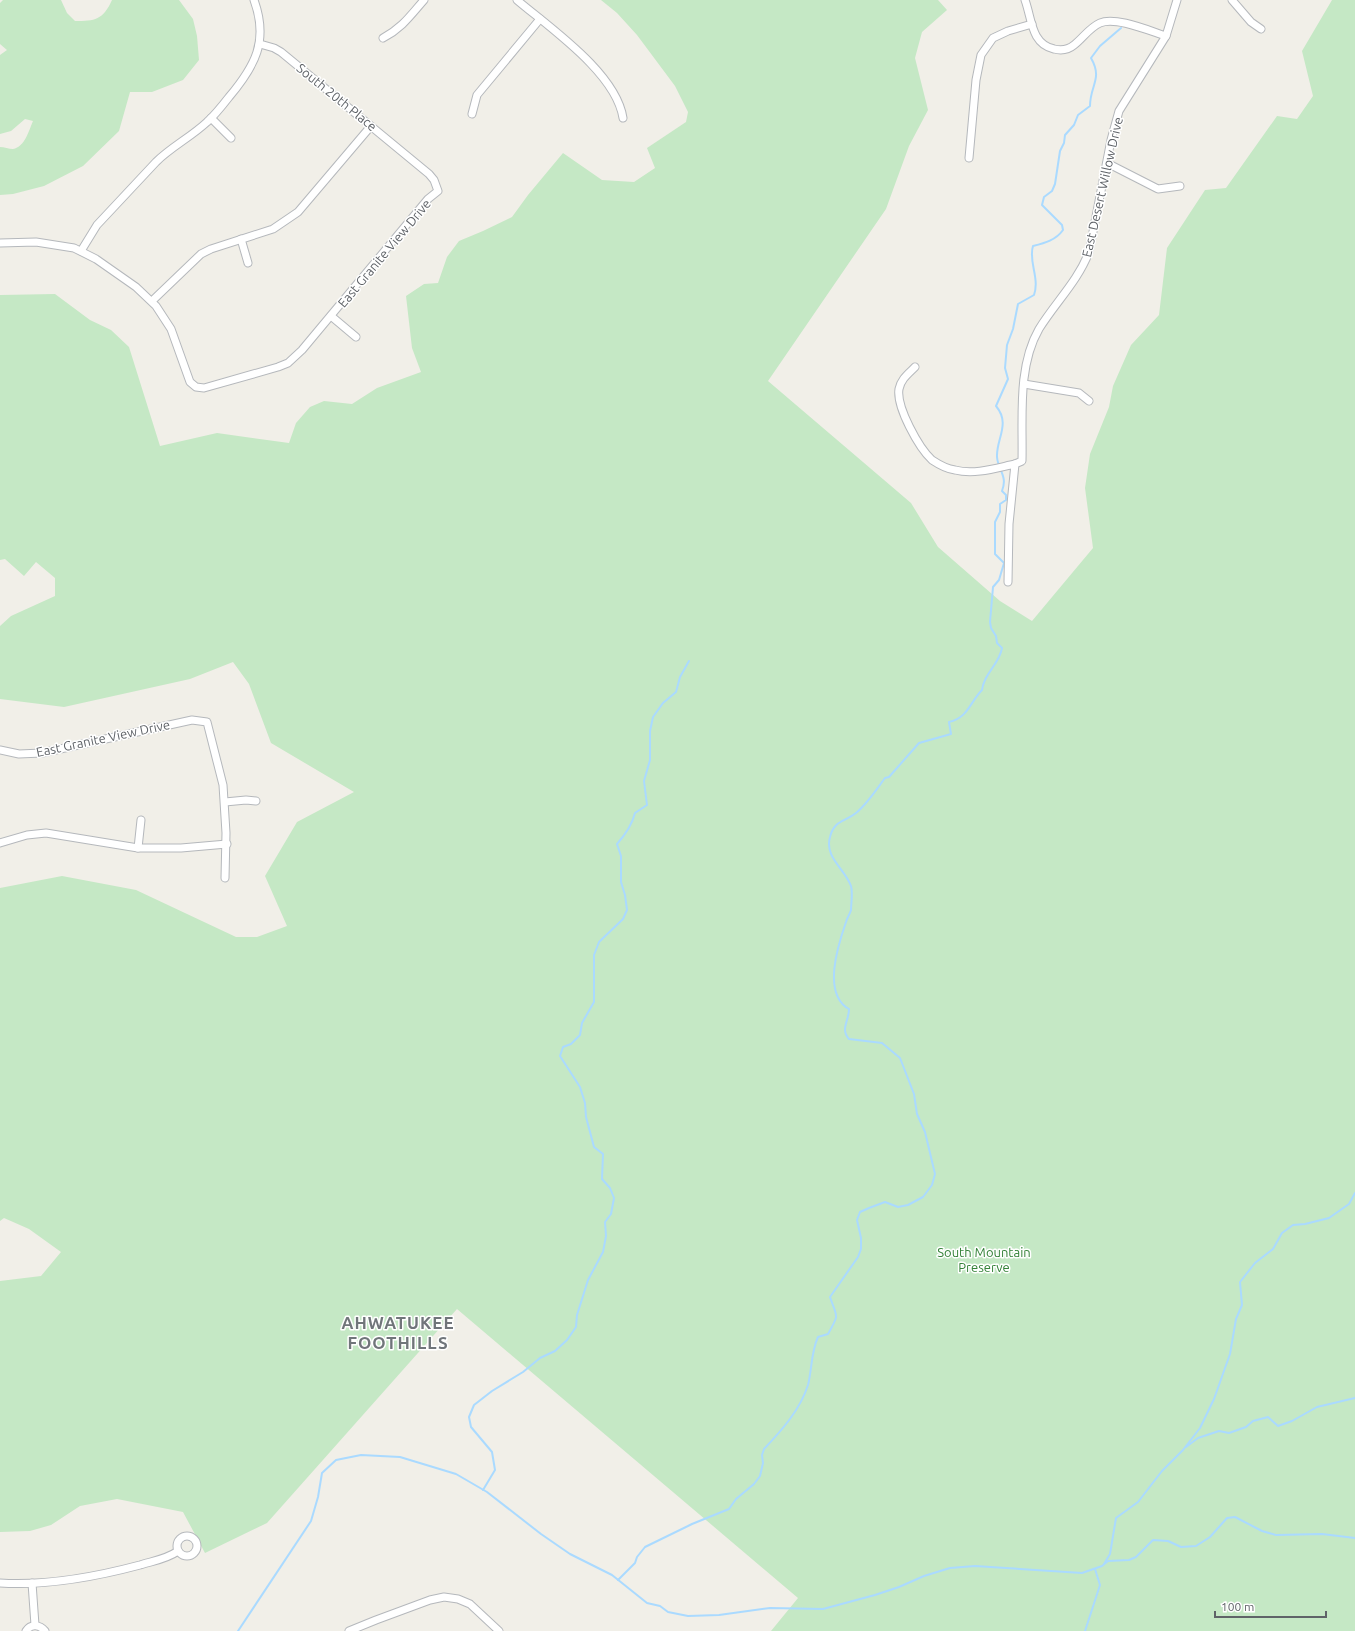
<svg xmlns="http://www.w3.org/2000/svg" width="1355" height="1631" viewBox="0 0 1355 1631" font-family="Ubuntu,sans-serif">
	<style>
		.green { fill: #c5e8c5 }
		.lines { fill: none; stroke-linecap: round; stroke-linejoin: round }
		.stream { stroke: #aadaff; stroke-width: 2 }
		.street-casing { stroke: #b5b8bc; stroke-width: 9 }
		.street { stroke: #fff; stroke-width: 7 }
		.labels { text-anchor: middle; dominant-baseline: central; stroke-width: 3; stroke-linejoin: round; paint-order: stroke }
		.street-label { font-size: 13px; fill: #5f6368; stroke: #fff }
		.park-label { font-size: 13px; fill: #348238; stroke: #fff }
		.district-label { font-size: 17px; font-weight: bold; letter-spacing: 1px; fill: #70757a; stroke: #fff }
	</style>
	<rect width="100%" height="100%" fill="#f1efe8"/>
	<!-- green -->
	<g class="green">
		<path d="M 3,0 L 61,0 L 67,13 L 75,21 C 95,21 103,20 112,0 L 179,0 L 193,19 L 197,36 L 199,60 L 183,80 L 152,92 L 130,92 L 119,131 L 83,166 L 44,186 L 13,194 L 0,195 L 0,147 C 4,147 9,149 13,149 C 25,147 29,130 33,121 L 25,119 L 11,131 L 0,134 L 0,55 L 7,50 L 0,44 L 0,3 Z"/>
		<path d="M 601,0 L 938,0 L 947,10 L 922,32 L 915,58 L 928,110 L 909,146 L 886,209 L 768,381 L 911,503 L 938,547 L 1000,601 L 1032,621 L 1093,548 L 1085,488 L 1090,454 L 1109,407 L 1113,386 L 1131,345 L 1159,315 L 1167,248 L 1205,190 L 1226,188 L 1277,116 L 1297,119 L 1313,96 L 1302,51 L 1332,0 L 1355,0 L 1355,1631 L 771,1631 L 798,1598 L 457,1309 L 267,1523 L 205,1553 L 183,1512 L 117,1499 L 80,1506 L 51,1525 L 30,1531 L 0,1532 L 0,1281 L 41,1276 L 61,1252 L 29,1229 L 4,1218 L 0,1221 L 0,888 L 62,876 L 136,890 L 236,937 L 257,937 L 287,926 L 265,876 L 297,822 L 354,792 L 271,743 L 249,684 L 233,662 L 190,679 L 64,707 L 0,699 L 0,626 L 11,616 L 55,596 L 55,578 L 36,562 L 24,576 L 5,559 L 0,560 L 0,295 L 55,294 L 90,320 L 111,330 L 129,347 L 160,446 L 217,433 L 289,443 L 296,423 L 310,407 L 324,401 L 352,404 L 377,388 L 421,372 L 412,348 L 406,296 L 424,284 L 438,283 L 447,257 L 459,241 L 483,231 L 512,217 L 528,195 L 563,153 L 602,180 L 634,182 L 655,168 L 647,148 L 686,122 L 688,112 L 675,86 L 637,35 L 617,13 Z"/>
	</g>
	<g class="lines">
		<!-- stream -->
		<g class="stream">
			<path d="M 1186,1447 L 1198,1438 L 1219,1431 L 1229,1433 L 1246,1427 L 1253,1421 L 1268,1417 L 1278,1426 L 1292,1421 L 1317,1407 L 1355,1398"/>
			<path d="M 483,1490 L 495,1470 L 492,1452 L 471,1427 L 469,1417 L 474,1405 L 492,1391 L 523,1372 L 540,1358 L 555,1351 L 567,1340 L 576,1327 L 577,1315 L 588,1280 L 603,1252 L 606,1236 L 605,1222 L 611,1214 L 614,1198 L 610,1188 L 602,1179 L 603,1154 L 594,1147 L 586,1117 L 585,1103 L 580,1087 L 560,1056 L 563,1047 L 571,1044 L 580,1035 L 582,1023 L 594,1002 L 594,955 L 599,942 L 623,919 L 627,910 L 625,895 L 621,882 L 621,856 L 617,844 C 625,835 632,825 635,813 L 647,805 L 644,781 L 650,760 L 650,731 L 653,717 L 663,703 L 676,692 L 680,677 L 689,661"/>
			<path d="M 1104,1564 L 1110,1554 L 1116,1518 L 1138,1502 L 1162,1471 L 1183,1450 L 1200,1428 L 1214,1399 L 1230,1354 L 1236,1319 L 1242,1305 L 1240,1282 L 1255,1263 L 1273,1249 L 1282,1233 L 1293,1225 L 1305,1224 L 1329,1218 L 1349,1204 L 1355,1193"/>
			<path d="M 618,1580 L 635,1563 L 637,1557 L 645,1547 L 692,1524 L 729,1509 L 736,1499 L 754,1484 L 760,1476 L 763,1463 L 762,1455 L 764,1449 C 782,1430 800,1410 808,1385 C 812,1369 811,1352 818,1337 L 828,1334 C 840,1313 837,1318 830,1297 L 858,1257 L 861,1249 L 861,1238 L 857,1220 L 860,1212 L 869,1208 L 885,1202 L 898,1207 L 908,1205 L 923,1197 L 932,1185 L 935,1174 L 925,1132 L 917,1114 L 914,1094 L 900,1058 L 882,1043 L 849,1039 C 840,1029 849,1021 849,1009 C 822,994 838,945 846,922 C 847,918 850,914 851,910 C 851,904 853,892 851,886 C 845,869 824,857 830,837 C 834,820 845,822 856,813 C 867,804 876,790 885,778 L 889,777 L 919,743 L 951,734 L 949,722 C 968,718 970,702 982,690 C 984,673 999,665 1002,648 L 997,643 L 996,636 L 991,628 L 990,622 L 993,587 L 999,580 L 1004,563 L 995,554 L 995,522 L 1000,512 L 1000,504 L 1006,500 L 1006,495 L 1002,491 C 1008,476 998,470 997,457 C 996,439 1011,424 996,406 L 1008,379 L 1005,368 L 1007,345 L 1013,329 L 1018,304 L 1034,295 C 1040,278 1028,261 1033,246 C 1045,243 1056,240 1063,230 L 1062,225 L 1042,205 L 1044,197 L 1052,191 L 1055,184 L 1060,151 L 1064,143 L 1065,135 L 1074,125 L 1078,115 L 1090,106 C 1090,85 1103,79 1091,58 L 1100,46 L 1121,28"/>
			<path d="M 238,1631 L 311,1521 L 318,1497 L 322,1473 L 336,1460 L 361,1455 L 400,1457 L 456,1474 L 487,1492 L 541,1534 L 570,1554 L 612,1575 L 647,1603 L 660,1606 L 668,1612 L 688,1616 L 719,1615 L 770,1608 L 823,1609 L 875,1595 L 899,1587 L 924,1576 L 950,1568 L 975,1566 L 1082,1573 L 1102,1566 L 1108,1561 L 1129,1560 L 1136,1557 L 1153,1540 L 1168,1541 L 1181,1547 L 1196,1546 L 1210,1537 L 1227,1518 L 1235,1517 L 1262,1531 L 1276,1535 L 1322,1534 L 1355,1538"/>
			<path d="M 1085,1631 L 1100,1585 L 1095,1569"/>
		</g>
		<!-- street casing -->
		<g class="street-casing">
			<g id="street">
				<path d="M 517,0 C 550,28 616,73 623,118"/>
				<path d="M 1025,0 C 1032,19 1031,44 1054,49 C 1062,51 1068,50 1074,45 C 1083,38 1089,28 1100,23 C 1115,16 1150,31 1166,36"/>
				<path d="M 1232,0 L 1251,22 L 1261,29"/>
				<path d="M 383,38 C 402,28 410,16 424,0"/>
				<path d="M 472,114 L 477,95 L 540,19"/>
				<path d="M 211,118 L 231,138"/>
				<path d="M 969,158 L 976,80 L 981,55 L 993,38 L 1008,31 L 1032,24"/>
				<path d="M 1107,163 L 1158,189 L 1180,186"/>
				<path d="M 241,239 L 248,263"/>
				<path d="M 0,243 L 36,242 L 74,248 L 96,259 L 136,287 L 156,306 L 171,329 L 190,382 L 196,387 L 204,388 L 278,367 L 288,363 L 302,350 L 428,199 L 438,191 L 434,180 L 429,174 L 281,52 L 274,48 L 260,44"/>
				<path d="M 81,251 L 97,225 L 156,162 C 171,147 191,137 207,122 C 215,115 222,106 229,97 C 255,66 269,41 254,0"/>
				<path d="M 152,301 L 201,254 L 211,249 L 273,229 L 298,212 L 371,126"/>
				<path d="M 331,316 L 356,337"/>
				<path d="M 915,367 C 908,374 901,379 899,389 C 896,407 919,448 932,460 C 938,464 947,469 955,470 C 975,475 996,468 1015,464"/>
				<path d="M 1024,384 L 1079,393 L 1089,401"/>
				<path d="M 1008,582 L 1009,524 L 1015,464 L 1022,461 C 1023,419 1017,367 1039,329 C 1055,303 1078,281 1089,252 L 1111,140 L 1119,111 L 1166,36 L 1177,0"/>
				<path d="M 0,750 L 19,754 L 42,753 L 192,720 L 207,722 L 223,785 L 226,833 L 225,878"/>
				<path d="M 225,802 L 246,800 L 256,801"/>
				<path d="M 0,843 L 27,835 L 46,833 L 138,848 L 181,848 L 227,844"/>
				<path d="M 138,848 L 141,820"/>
				<circle cx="187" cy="1546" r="10"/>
				<path d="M 0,1583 C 47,1586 95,1577 140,1565 C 153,1561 167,1559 178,1551"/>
				<path d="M 32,1583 L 35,1625"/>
				<path d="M 26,1631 C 31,1623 40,1625 45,1631"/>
				<path d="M 349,1631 L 376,1620 L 430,1600 L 444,1597 L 458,1599 L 470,1604 L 499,1631"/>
			</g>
		</g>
		<!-- street -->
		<use href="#street" class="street"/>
	</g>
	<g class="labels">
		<!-- street labels -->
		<g class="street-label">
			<text transform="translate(337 97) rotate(39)">South 20th Place</text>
			<text transform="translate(1102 187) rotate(-77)">East Desert Willow Drive</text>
			<text transform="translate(384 253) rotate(-50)">East Granite View Drive</text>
			<text transform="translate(103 738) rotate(-12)">East Granite View Drive</text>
		</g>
		<!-- park labels -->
		<g class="park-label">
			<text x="984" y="1252">South Mountain<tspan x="984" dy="15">Preserve</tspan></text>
		</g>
		<!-- district labels -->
		<g class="district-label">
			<text x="398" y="1322">AHWATUKEE<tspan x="398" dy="20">FOOTHILLS</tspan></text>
		</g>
	</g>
	<!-- scale -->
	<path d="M1215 1611v6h111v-6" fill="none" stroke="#5f6368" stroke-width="2"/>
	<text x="1221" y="1611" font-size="12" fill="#5f6368" stroke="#ffffff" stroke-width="3" paint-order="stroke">100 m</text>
</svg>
